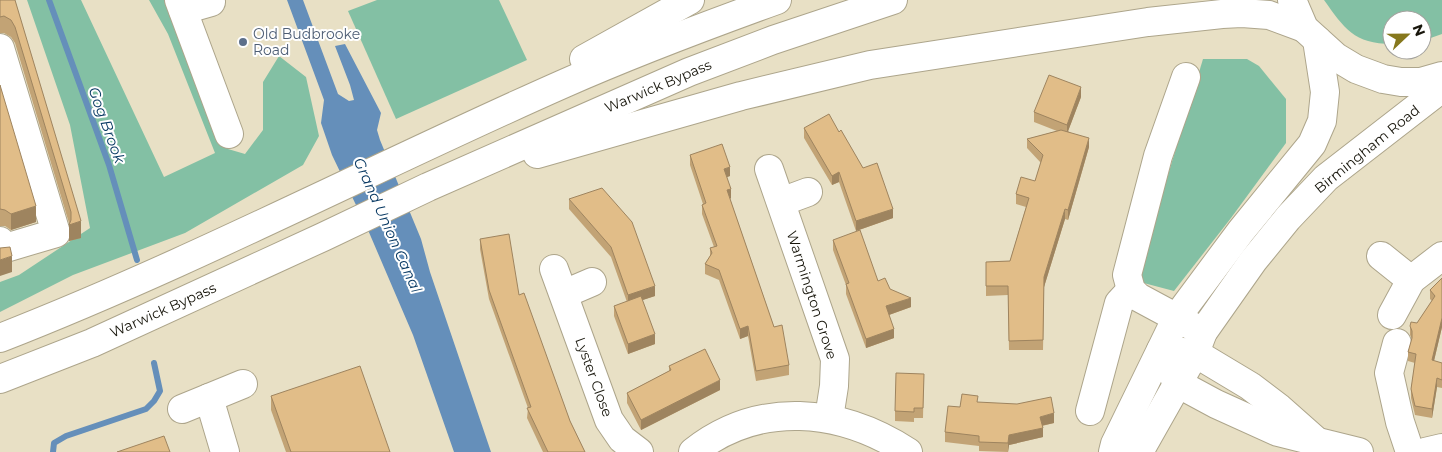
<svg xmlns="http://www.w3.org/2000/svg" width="1442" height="452" viewBox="0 0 1442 452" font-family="Montserrat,sans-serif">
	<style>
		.green { fill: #83c0a4 }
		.water { fill: #658fba }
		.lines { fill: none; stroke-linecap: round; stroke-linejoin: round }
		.stream { stroke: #658fba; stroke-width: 6 }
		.minor-casing { stroke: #ada58b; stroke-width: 30 }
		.major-casing { stroke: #ada58b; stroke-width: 30 }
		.highway-casing { stroke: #ada58b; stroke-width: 30 }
		.minor { stroke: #fff; stroke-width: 28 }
		.major { stroke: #fff; stroke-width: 28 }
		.highway { stroke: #fff; stroke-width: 28 }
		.wall { fill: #c2a375 }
		.shaded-wall { fill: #9e845f }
		.building { fill: #e1bd88; stroke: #9e845f }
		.service-dot { fill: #5c6f8a; stroke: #fff; stroke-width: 2 }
		.labels { text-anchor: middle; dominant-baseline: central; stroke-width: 4; stroke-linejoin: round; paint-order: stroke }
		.service-label { font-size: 14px; fill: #4e5e75; stroke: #fff; text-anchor: start }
		.street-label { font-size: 14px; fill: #18160c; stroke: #fff }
		.water-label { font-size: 15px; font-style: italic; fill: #083963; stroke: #fff }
	</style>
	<rect width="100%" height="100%" fill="#e8e0c5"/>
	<!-- green -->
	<g class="green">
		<path d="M 27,0 L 81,0 L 164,177 L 215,153 L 168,34 L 149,0 L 174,0 L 228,149 L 245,154 L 263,130 L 263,82 L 279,56 L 306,77 L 319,136 L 303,165 L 185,233 L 73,275 L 0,312 L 0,282 L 19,275 L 90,228 L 70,125 Z"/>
		<path d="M 377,0 L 499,0 L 527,60 L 396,119 L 348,11 Z"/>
		<path d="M 1324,0 L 1442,0 L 1442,34 L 1422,41 L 1422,20 L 1392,20 L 1392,44 C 1354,44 1344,28 1324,0 Z"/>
		<path d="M 1203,59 L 1247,59 L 1259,66 L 1286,99 L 1286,143 L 1231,218 L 1174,291 L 1136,281 Z"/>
	</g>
	<!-- water -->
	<path class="water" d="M 287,0 L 303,0 L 338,94 L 349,101 L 354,100 L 350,85 L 335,46 L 345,44 L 381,113 L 377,130 L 380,140 L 421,239 L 430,272 L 491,452 L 454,452 L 413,335 L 368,230 L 332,155 L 321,123 L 324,100 Z"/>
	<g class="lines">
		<!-- stream -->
		<g class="stream">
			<path d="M 49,0 L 109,165 L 137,260"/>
			<path d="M 53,452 L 54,443 L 66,436 L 146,409 L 154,401 L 160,391 L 154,363"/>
		</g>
		<!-- minor casing -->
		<g class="minor-casing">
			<g id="minor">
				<path d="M 179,0 L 229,134"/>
				<path d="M 183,10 L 211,2"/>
				<path d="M 0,48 L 56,233 L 2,249 L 0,241"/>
				<path d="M 1186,77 L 1158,156 L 1127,275 L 1131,290 L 1138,297 L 1203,332"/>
				<path d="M 769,169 L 835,359 L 834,386 L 829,418"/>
				<path d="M 781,202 L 808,192"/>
				<path d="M 1381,256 L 1411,280"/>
				<path d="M 554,269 L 609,420 L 622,439 L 639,452"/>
				<path d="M 564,294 L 592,282"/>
				<path d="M 1392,315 L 1411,280 L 1442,256"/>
				<path d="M 1397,343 L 1389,373 L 1400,422 L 1410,452"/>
				<path d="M 1161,350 L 1177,383 L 1216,404 L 1278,432 L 1359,452"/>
				<path d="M 1170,351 L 1195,353 L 1250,386 L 1279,408 L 1314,439"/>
				<path d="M 209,398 L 225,452"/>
				<path d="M 182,409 L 243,384"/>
				<path d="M 1090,411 L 1119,303 L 1131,290"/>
				<path d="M 693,452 C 759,400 840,408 908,452"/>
				<path d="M 1425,452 L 1442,448"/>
			</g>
		</g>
		<!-- major casing -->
		<g class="major-casing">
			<g id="major">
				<path d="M 1113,452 L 1115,444 L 1177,317 L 1241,231 L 1312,144 L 1322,121 L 1325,92 L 1317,40"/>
				<path d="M 1139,452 L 1195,353 L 1203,332 L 1253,261 L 1288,218 L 1326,178 L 1442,88"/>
			</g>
		</g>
		<!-- highway casing -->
		<g class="highway-casing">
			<g id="highway">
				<path d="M 1292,0 L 1304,28 L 1336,57 L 1356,69 L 1383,79 L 1401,82 L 1421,82 L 1442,76"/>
				<path d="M 584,59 L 690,0"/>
				<path d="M 537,154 L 741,96 L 870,65 L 1148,22 L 1222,14 L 1242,13 L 1269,15 L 1304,28"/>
				<path d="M 0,338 C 192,263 375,167 563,84 C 633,53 705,26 777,0"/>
				<path d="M 0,379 L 92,343 L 323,237 L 428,187 L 689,72 L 773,40 L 893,0"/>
			</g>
		</g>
		<!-- minor -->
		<use href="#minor" class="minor"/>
		<!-- major -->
		<use href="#major" class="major"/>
		<!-- highway -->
		<use href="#highway" class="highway"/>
	</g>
	<!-- wall -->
	<g class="wall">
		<path d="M 0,0 L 15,0 L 81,238 L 69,241 L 69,223 L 15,43 L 11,37 L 4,33 L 0,33 Z"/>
		<path d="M 0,85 L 36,222 L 11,230 L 5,226 L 0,226 Z"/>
		<path d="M 1081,97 L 1068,131 L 1089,147 L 1068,220 L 1065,219 L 1044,287 L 1043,350 L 1009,350 L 1008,295 L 986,296 L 986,262 L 1010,261 L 1026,207 L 1016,204 L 1016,194 L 1035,181 L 1041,163 L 1027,148 L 1027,139 L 1057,131 L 1034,122 L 1034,112 Z"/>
		<path d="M 804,128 L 839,132 L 863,168 L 893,218 L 856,231 L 839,182 L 832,185 L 804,138 Z"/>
		<path d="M 690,155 L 730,176 L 727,177 L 731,198 L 730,199 L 774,327 L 789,365 L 789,375 L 756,381 L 748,336 L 740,339 L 719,280 L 705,274 L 705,264 L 710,256 L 710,248 L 714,247 L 702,214 L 702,205 L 703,204 L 690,165 Z"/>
		<path d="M 569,199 L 655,296 L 642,300 L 655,344 L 628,354 L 614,316 L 614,306 L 627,302 L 611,257 L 569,209 Z"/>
		<path d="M 480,239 L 519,295 L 570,421 L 585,452 L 543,452 L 527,418 L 528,408 L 489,299 L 480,249 Z"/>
		<path d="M 833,240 L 878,281 L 911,307 L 889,315 L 894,338 L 866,348 L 846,294 L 846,285 L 833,250 Z"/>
		<path d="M 1442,278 L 1442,327 L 1434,361 L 1442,363 L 1442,388 L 1437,387 L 1432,418 L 1415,415 L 1411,398 L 1411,389 L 1415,363 L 1408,361 L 1408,352 L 1412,339 L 1410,335 L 1410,326 L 1417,323 L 1432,301 L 1430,299 L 1430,290 Z"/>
		<path d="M 669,366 L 720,390 L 641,430 L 627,403 L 627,393 L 669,371 Z"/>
		<path d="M 924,374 L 923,418 L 914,418 L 914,422 L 895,421 L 895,411 Z"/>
		<path d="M 271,396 L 390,452 L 286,452 L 271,410 Z"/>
		<path d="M 978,402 L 1054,423 L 1042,426 L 1043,437 L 1009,445 L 1008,452 L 979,451 L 979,446 L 945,442 L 945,432 L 960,407 Z"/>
	</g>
	<!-- shaded-wall -->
	<g class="shaded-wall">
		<path d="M 1081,87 L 1081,97 L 1067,134 L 1067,125 Z"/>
		<path d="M 1089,138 L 1089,147 L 1068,220 L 1068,210 Z"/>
		<path d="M 730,167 L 730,176 L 724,178 L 724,169 Z"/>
		<path d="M 839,172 L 839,182 L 832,185 L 832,176 Z"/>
		<path d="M 731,189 L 731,198 L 727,200 L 727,190 Z"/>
		<path d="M 36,206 L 36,222 L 11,230 L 11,214 Z"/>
		<path d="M 893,209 L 893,218 L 856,231 L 856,221 Z"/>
		<path d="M 1065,209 L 1065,219 L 1044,287 L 1043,350 L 1044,277 Z"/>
		<path d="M 81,221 L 81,238 L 69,241 L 69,225 Z"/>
		<path d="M 12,256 L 12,272 L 0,276 L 0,260 Z"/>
		<path d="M 655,286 L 655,296 L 628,305 L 628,295 Z"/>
		<path d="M 911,298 L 911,307 L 886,316 L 886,306 Z"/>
		<path d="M 1442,318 L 1442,327 L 1432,369 L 1432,360 Z"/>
		<path d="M 748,326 L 748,336 L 740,339 L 740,329 Z"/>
		<path d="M 894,329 L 894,338 L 866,348 L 866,339 Z"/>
		<path d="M 655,334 L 655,344 L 628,354 L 628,344 Z"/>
		<path d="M 1437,378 L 1437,387 L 1432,418 L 1432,409 Z"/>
		<path d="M 720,380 L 720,390 L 641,430 L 641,420 Z"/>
		<path d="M 1054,413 L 1054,423 L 1040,426 L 1040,417 Z"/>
		<path d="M 1043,428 L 1043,437 L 1009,445 L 1008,452 L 1008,443 L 1009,435 Z"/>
	</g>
	<!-- building -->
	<g class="building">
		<path d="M 0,0 L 15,0 L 81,221 L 69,225 L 71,220 L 71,212 L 15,27 L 11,20 L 4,16 L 0,17 Z"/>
		<path d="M 1049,75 L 1081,87 L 1067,125 L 1034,112 Z"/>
		<path d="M 0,85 L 36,206 L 11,214 L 5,210 L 0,209 Z"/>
		<path d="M 829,114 L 839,132 L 841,130 L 863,168 L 877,163 L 893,209 L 856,221 L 839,172 L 832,176 L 804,128 Z"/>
		<path d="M 1061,130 L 1089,138 L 1068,210 L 1065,209 L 1044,277 L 1043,340 L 1009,341 L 1008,286 L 986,286 L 986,262 L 1010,261 L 1029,198 L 1016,194 L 1021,177 L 1035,181 L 1043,155 L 1027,139 Z"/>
		<path d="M 722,144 L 730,167 L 724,169 L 731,189 L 727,190 L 774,327 L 782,325 L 789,365 L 756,371 L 748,326 L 740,329 L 719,270 L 705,264 L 712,253 L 710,248 L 717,246 L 702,205 L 706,203 L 690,155 Z"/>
		<path d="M 602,188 L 632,222 L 655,286 L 628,295 L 611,247 L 569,199 Z"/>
		<path d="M 860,230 L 878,281 L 885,278 L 890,289 L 911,298 L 886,306 L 894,329 L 866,339 L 846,284 L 849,283 L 833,240 Z"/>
		<path d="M 509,234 L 519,295 L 524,293 L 570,421 L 585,452 L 548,452 L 527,408 L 531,407 L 489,290 L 480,239 Z"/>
		<path d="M 10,247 L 12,256 L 0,260 L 0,248 Z"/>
		<path d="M 1442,278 L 1442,318 L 1432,360 L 1442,363 L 1442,380 L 1437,378 L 1432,409 L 1415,406 L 1411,389 L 1416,354 L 1408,352 L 1412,338 L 1412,331 L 1410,326 L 1411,322 L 1417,323 L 1435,296 L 1430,290 Z"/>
		<path d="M 641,296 L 655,334 L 628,344 L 614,306 Z"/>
		<path d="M 705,349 L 720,380 L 641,420 L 627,393 L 671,370 L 669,366 Z"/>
		<path d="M 360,366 L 390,452 L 291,452 L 271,396 Z"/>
		<path d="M 896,373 L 924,374 L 923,408 L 914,408 L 914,412 L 895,411 Z"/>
		<path d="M 962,394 L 978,396 L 977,402 L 1017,404 L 1051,397 L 1054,413 L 1040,417 L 1043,428 L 1009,435 L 1008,443 L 979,442 L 979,436 L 945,432 L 948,406 L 960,407 Z"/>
		<path d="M 164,436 L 170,452 L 117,452 Z"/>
	</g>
	<!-- markers -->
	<circle class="service-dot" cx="243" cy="42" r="5"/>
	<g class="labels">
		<!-- service labels -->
		<g class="service-label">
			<text x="253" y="34">Old Budbrooke<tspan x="253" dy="16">Road</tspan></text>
		</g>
		<!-- street labels -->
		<g class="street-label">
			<text transform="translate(658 86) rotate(-23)">Warwick Bypass</text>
			<text transform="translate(1367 149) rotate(-39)">Birmingham Road</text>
			<text transform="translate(812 295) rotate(72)">Warmington Grove</text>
			<text transform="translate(163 310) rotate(-24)">Warwick Bypass</text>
			<text transform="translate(594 377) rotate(70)">Lyster Close</text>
		</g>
		<!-- water labels -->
		<g class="water-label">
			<text transform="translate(107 125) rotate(70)">Gog Brook</text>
			<text transform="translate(388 225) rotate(66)">Grand Union Canal</text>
		</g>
	</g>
	<!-- north arrow -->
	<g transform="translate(1407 35) rotate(68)"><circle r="24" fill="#ffffff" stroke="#a3a29e"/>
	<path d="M0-4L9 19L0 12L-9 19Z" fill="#86781d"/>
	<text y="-8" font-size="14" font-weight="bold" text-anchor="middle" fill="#18160c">N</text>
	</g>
</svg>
